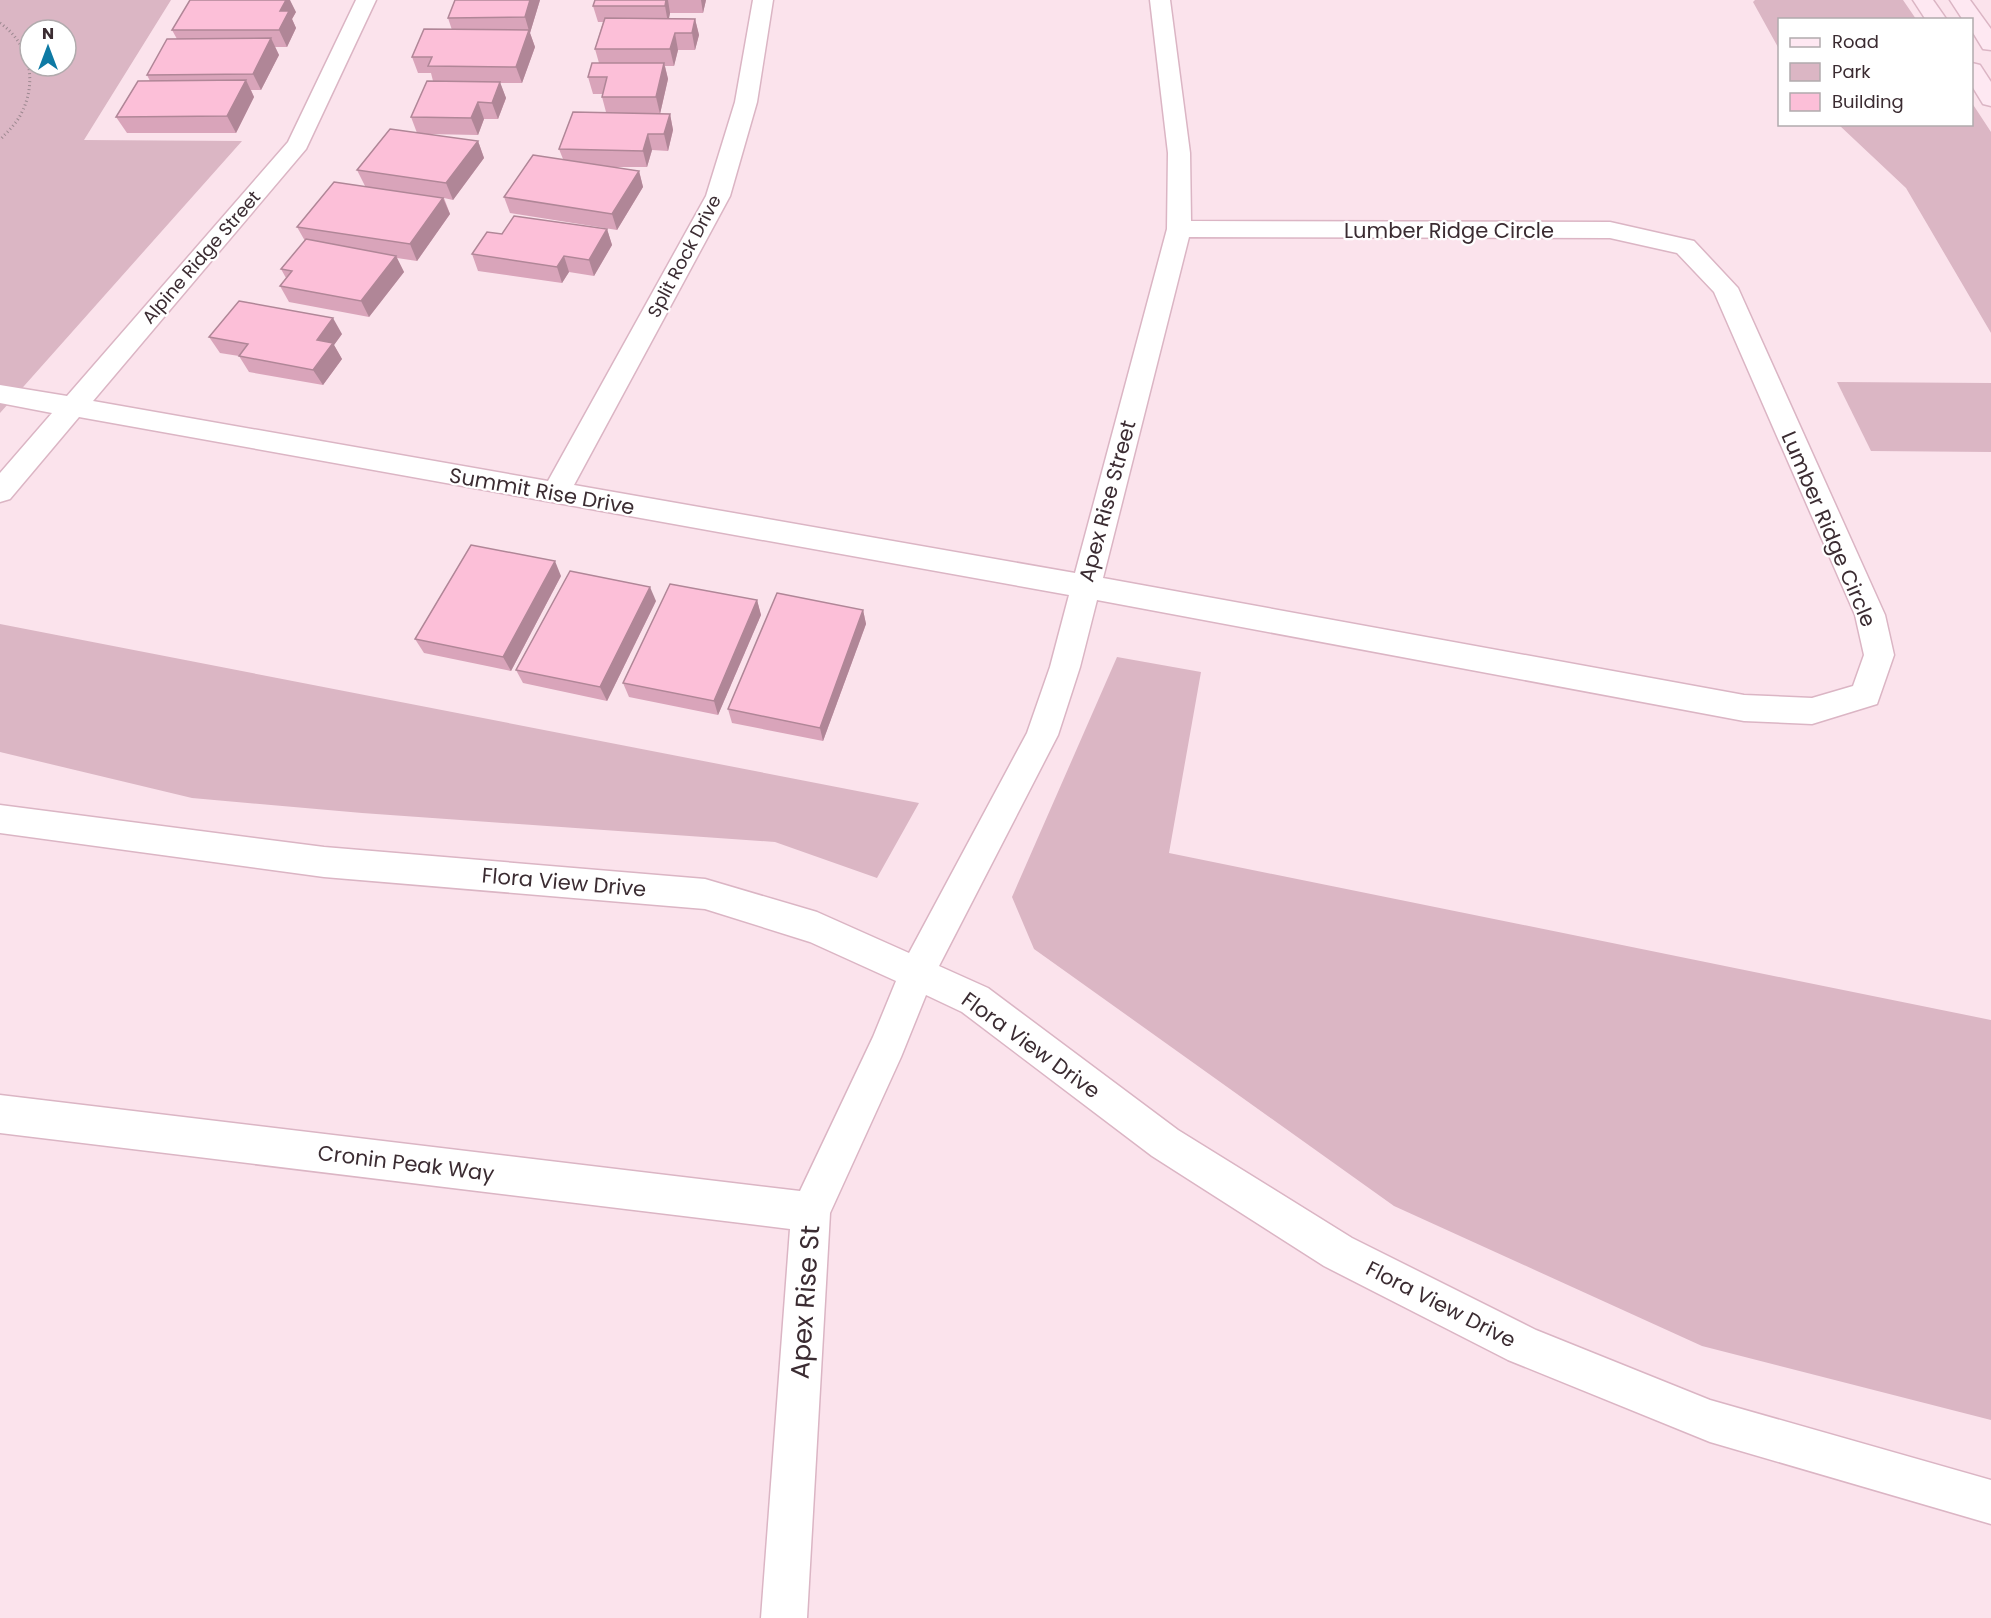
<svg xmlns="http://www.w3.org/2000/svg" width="1991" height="1618" viewBox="0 0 1991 1618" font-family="Poppins,sans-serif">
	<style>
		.green { fill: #dbb6c4; fill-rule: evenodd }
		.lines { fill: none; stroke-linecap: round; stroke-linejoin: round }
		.street-casing { stroke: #dbb5c4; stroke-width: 3 }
		.secondary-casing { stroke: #dbb5c4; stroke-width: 3 }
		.path { stroke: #9c8890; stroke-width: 3; stroke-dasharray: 1 3; stroke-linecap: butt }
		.street { fill: #fff; fill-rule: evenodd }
		.secondary { fill: #fee8f2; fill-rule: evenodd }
		.wall { fill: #d9a4ba }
		.shaded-wall { fill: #b08697 }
		.building { fill: #fcbfd8; stroke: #b08697; stroke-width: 1.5 }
		.labels { text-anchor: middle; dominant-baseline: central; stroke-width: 4.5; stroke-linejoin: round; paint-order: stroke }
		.far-street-label { font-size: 18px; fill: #3b2c32; stroke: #fff }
		.street-label { font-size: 21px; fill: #3b2c32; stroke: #fff }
		.near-street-label { font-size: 26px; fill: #3b2c32; stroke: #fff }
	</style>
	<rect width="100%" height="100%" fill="#fbe3ec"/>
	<!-- green -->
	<g class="green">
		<path d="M 0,0 L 171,0 L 84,140 L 242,141 L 0,413 ZM 30,30 L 66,30 L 66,66 L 30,66 Z"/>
		<path d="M 1755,0 L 1903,0 L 1916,19 L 1780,20 L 1779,49 L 1753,2 Z"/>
		<path d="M 1972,103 L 1991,132 L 1991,333 L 1906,188 L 1839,125 L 1972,124 Z"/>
		<path d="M 1837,382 L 1991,383 L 1991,452 L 1871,451 Z"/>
		<path d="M 0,624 L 919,803 L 877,878 L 775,842 L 362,813 L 192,798 L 0,752 Z"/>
		<path d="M 1117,657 L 1201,672 L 1169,853 L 1991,1020 L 1991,1420 L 1702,1346 L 1394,1206 L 1034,949 L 1012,897 Z"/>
	</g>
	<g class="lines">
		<!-- street casing -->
		<g class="street-casing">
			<path id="street" d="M 356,0 L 376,0 L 306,149 L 93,401 L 548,481 L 706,196 L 735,102 L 753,0 L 773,0 L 757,102 L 730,196 L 574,485 L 1075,573 L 1167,229 L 1168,153 L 1150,0 L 1170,0 L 1190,153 L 1191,221 L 1610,222 L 1694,241 L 1738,288 L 1885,615 L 1894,655 L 1877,704 L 1812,724 L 1744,721 L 1097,600 L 1080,667 L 1058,735 L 939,966 L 988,988 L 1178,1130 L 1352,1238 L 1536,1330 L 1710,1400 L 1991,1480 L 1991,1524 L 1710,1442 L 1508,1360 L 1324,1266 L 1152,1156 L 962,1012 L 926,995 L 901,1057 L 830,1213 L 807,1618 L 761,1618 L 790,1229 L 0,1133 L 0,1095 L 800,1191 L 873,1037 L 896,981 L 810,942 L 705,909 L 324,877 L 0,833 L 0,805 L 324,847 L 705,879 L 817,912 L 909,953 L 1027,733 L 1050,667 L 1069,595 L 79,417 L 10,499 L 0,502 L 0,473 L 52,413 L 0,403 L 0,385 L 67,396 L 288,142 ZM 1189,237 L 1610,238 L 1677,253 L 1714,292 L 1855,615 L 1864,655 L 1853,686 L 1812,698 L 1744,695 L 1103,578 Z"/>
		</g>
		<!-- secondary casing -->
		<g class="secondary-casing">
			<g id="secondary">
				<path d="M 1913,0 L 1933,0 L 1947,20 L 1926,20 Z"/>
				<path d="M 1950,0 L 1970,0 L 1991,29 L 1991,50 L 1983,49 L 1972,31 L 1972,20 L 1963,20 Z"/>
				<path d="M 1972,63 L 1980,65 L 1991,82 L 1991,106 L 1983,104 L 1972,86 Z"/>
			</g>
		</g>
		<!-- path -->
		<path class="path" d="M 0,23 C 30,44 38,82 21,114 C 16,124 7,132 0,140"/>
		<!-- street -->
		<use href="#street" class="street"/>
		<!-- secondary -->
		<use href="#secondary" class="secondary"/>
	</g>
	<!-- wall -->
	<g class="wall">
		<path d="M 455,0 L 540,0 L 530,33 L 535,47 L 522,83 L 500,83 L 506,98 L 498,119 L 484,119 L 478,135 L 426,134 L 478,141 L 484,158 L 453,200 L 444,198 L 450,214 L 417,261 L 397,258 L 404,272 L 369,317 L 289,302 L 280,286 L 286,278 L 281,269 L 305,241 L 297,227 L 365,186 L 357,170 L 417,133 L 411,117 L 433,81 L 431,73 L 418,73 L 412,57 L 452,30 L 448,18 Z"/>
		<path d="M 595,0 L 706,0 L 703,13 L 670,13 L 669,18 L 695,19 L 699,35 L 695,50 L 678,50 L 674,66 L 665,66 L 668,79 L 660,114 L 670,114 L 673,130 L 668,151 L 652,150 L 647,167 L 613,167 L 639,171 L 643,187 L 617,230 L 510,213 L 504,197 L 563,159 L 559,149 L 606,112 L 602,97 L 603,94 L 593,94 L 588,77 L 599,63 L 595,49 L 603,22 L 598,22 L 593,6 Z"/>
		<path d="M 296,12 L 292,19 L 296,28 L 287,47 L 275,47 L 279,55 L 261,90 L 251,90 L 254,97 L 236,133 L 127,133 L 116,117 L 150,81 L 147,75 L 177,39 L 172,30 Z"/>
		<path d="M 607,229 L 612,245 L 594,276 L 569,272 L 562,283 L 478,271 L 472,254 Z"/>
		<path d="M 342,334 L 334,345 L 342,359 L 323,385 L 249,372 L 239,356 L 220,353 L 209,337 Z"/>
		<path d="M 561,576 L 511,671 L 424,653 L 415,639 Z"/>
		<path d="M 757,600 L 761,615 L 718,715 L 629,697 L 623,683 Z"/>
		<path d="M 656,601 L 607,701 L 523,683 L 516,670 Z"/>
		<path d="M 863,610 L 866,624 L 823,741 L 732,723 L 728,709 Z"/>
	</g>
	<!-- shaded-wall -->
	<g class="shaded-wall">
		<path d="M 286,0 L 290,0 L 296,12 L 292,19 L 296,28 L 287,47 L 279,30 L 280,11 Z"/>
		<path d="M 530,0 L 540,0 L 530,33 L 535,47 L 522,83 L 516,67 L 529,31 L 525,17 Z"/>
		<path d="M 666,0 L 668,0 L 670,13 L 668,23 L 665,6 Z"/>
		<path d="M 701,0 L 706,0 L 703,13 Z"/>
		<path d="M 695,19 L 699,35 L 695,50 L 692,33 Z"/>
		<path d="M 675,33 L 678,50 L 674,66 L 670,49 Z"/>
		<path d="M 271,38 L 279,55 L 261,90 L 253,74 Z"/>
		<path d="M 664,63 L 668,79 L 660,114 L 656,97 Z"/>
		<path d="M 246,80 L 254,97 L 236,133 L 227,116 Z"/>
		<path d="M 500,82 L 506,98 L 498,119 L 492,103 Z"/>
		<path d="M 478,102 L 484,119 L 478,135 L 471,118 Z"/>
		<path d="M 670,114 L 673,130 L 668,151 L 664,134 Z"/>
		<path d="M 648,134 L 652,150 L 647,167 L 643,151 Z"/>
		<path d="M 478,141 L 484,158 L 453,200 L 446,183 Z"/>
		<path d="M 639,171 L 643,187 L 617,230 L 612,214 Z"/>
		<path d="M 443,198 L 450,214 L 417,261 L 410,244 Z"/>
		<path d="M 607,229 L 612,245 L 594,276 L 589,260 Z"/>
		<path d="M 396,256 L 404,272 L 369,317 L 361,301 Z"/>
		<path d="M 564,256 L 569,272 L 562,283 L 557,267 Z"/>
		<path d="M 333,318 L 342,334 L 334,345 L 342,359 L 323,385 L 313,370 L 317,340 Z"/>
		<path d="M 555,561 L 561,576 L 511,671 L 503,657 Z"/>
		<path d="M 650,587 L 656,601 L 607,701 L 600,687 Z"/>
		<path d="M 757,600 L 761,615 L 718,715 L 714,701 Z"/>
		<path d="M 863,610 L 866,624 L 823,741 L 820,728 Z"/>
	</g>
	<!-- building -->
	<g class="building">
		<path d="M 190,0 L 286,0 L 280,11 L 289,11 L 279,30 L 172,30 Z"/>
		<path d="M 455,0 L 530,0 L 525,17 L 448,18 Z"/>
		<path d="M 595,0 L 666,0 L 665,6 L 593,6 Z"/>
		<path d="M 605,18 L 695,19 L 692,33 L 675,33 L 670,49 L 595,49 Z"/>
		<path d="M 424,29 L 529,30 L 516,67 L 428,66 L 432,57 L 412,57 Z"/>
		<path d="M 271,38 L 253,74 L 147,75 L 167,39 Z"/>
		<path d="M 592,63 L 664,63 L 656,97 L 602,97 L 607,77 L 588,77 Z"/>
		<path d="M 246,80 L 227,116 L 116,117 L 138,81 Z"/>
		<path d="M 427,81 L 500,82 L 492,103 L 478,102 L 471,118 L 411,117 Z"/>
		<path d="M 573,112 L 670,114 L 664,134 L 648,134 L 643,151 L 559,149 Z"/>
		<path d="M 390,129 L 478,141 L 446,183 L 357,170 Z"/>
		<path d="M 533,155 L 639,171 L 612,214 L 504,197 Z"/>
		<path d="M 334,182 L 443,198 L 410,244 L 297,227 Z"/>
		<path d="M 514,216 L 607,229 L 589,260 L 564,256 L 557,267 L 472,254 L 487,232 L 502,234 Z"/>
		<path d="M 306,239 L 396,256 L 361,301 L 280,286 L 292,271 L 281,269 Z"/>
		<path d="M 239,301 L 333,318 L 317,340 L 333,343 L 313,370 L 239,356 L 248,344 L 209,337 Z"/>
		<path d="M 471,545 L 555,561 L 503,657 L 415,639 Z"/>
		<path d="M 570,571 L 650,587 L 600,687 L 516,670 Z"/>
		<path d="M 670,584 L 757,600 L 714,701 L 623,683 Z"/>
		<path d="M 777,593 L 863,610 L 820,728 L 728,709 Z"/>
	</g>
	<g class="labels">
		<!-- far-street labels -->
		<g class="far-street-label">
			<text transform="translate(684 256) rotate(-62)">Split Rock Drive</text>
			<text transform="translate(201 257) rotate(-49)">Alpine Ridge Street</text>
		</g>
		<!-- street labels -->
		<g class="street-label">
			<text x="1449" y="230">Lumber Ridge Circle</text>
			<text transform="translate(542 491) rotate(10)">Summit Rise Drive</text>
			<text transform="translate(1107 501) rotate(-75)">Apex Rise Street</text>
			<text transform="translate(1829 529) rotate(67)">Lumber Ridge Circle</text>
			<text transform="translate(564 882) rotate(5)">Flora View Drive</text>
			<text transform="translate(1031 1045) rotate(36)">Flora View Drive</text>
			<text transform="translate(406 1163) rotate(7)">Cronin Peak Way</text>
			<text transform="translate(1441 1304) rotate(27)">Flora View Drive</text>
		</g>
		<!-- near-street labels -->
		<g class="near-street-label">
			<text transform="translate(805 1302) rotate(-86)">Apex Rise St</text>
		</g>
	</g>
	<!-- legend -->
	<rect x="1778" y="18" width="195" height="108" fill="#ffffff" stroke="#b1abad" stroke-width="1.5"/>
	<rect x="1790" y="38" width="30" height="9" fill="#fee8f2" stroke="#b1abad" stroke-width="1.5"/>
	<text x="1832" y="48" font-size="18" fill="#3b2c32">Road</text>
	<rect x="1790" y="63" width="30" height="18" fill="#dbb6c4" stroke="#b1abad" stroke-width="1.5"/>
	<text x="1832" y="78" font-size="18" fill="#3b2c32">Park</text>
	<rect x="1790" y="93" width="30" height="18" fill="#fcbfd8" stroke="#b1abad" stroke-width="1.5"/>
	<text x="1832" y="108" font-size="18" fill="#3b2c32">Building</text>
	<!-- north arrow -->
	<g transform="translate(48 48)"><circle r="28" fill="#ffffff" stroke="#b1abad" stroke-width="1.5"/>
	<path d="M0-4.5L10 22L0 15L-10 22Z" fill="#0e7aa4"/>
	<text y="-9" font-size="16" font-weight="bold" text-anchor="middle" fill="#3b2c32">N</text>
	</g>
</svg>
